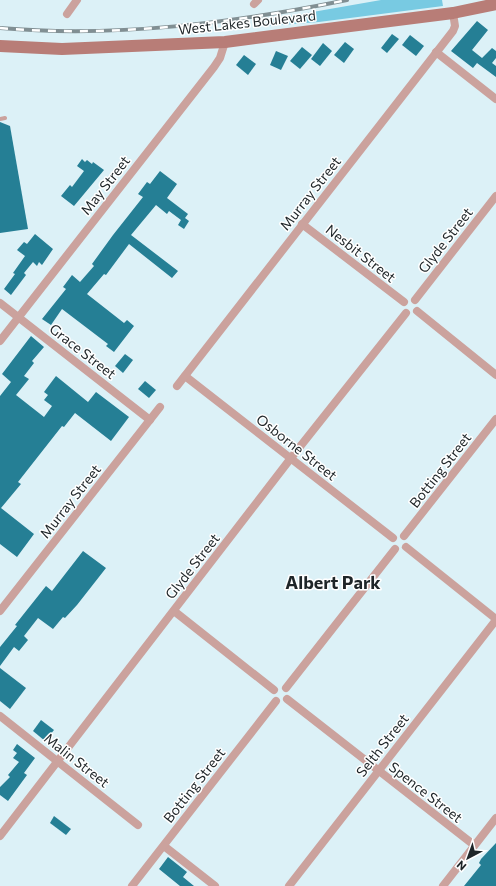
<svg xmlns="http://www.w3.org/2000/svg" width="496" height="886" viewBox="0 0 496 886" font-family="Commissioner,sans-serif">
	<style>
		.green { fill: #78cae2 }
		.building { fill: #257f95 }
		.lines { fill: none; stroke-linecap: round; stroke-linejoin: round }
		.lane { stroke: #cba29d; stroke-width: 4 }
		.street { stroke: #cba29d; stroke-width: 8 }
		.secondary { stroke: #b87d77; stroke-width: 12 }
		.rail-casing { stroke: #818f93; stroke-width: 4 }
		.rail { stroke: #fff; stroke-width: 2.5; stroke-dasharray: 8; stroke-linecap: butt }
		.labels { text-anchor: middle; dominant-baseline: central; stroke-width: 3; stroke-linejoin: round; paint-order: stroke }
		.street-label { font-size: 14px; fill: #1e2528; stroke: #fff }
		.district-label { font-size: 18px; font-weight: bold; fill: #1e2528; stroke: #fff }
	</style>
	<rect width="100%" height="100%" fill="#dcf1f7"/>
	<!-- green -->
	<path class="green" d="M 381,0 L 442,0 L 443,6 L 319,22 L 268,26 L 267,20 Z"/>
	<!-- building -->
	<g class="building">
		<path d="M 477,21 L 488,30 L 472,50 L 482,58 L 492,48 L 496,51 L 496,58 L 492,63 L 496,66 L 496,77 L 477,63 L 473,68 L 451,51 Z"/>
		<path d="M 392,34 L 399,39 L 387,53 L 381,48 Z"/>
		<path d="M 410,35 L 424,46 L 416,56 L 402,45 Z"/>
		<path d="M 345,42 L 354,49 L 344,63 L 334,55 Z"/>
		<path d="M 323,43 L 332,51 L 320,66 L 311,59 Z"/>
		<path d="M 302,47 L 312,55 L 300,69 L 290,61 Z"/>
		<path d="M 276,51 L 288,56 L 281,70 L 270,65 Z"/>
		<path d="M 244,55 L 256,64 L 248,75 L 236,65 Z"/>
		<path d="M 0,122 L 10,126 L 28,229 L 0,233 Z"/>
		<path d="M 82,159 L 85,162 L 87,160 L 92,164 L 93,162 L 104,170 L 74,206 L 61,196 L 70,185 L 72,187 L 84,171 L 77,166 Z"/>
		<path d="M 160,171 L 177,184 L 167,198 L 188,214 L 185,218 L 189,221 L 184,229 L 178,225 L 181,220 L 169,211 L 167,214 L 156,205 L 131,235 L 178,271 L 172,278 L 129,244 L 106,275 L 104,274 L 87,294 L 124,323 L 127,320 L 134,326 L 114,352 L 106,346 L 108,344 L 62,309 L 51,325 L 42,319 L 66,289 L 63,287 L 72,275 L 80,282 L 94,266 L 92,264 L 113,235 L 143,197 L 138,194 L 147,182 L 150,184 Z"/>
		<path d="M 35,234 L 53,249 L 42,265 L 39,262 L 37,266 L 33,262 L 24,273 L 26,275 L 11,295 L 4,289 L 15,274 L 13,273 L 25,256 L 17,250 L 24,242 L 27,244 Z"/>
		<path d="M 31,336 L 44,347 L 32,361 L 34,363 L 24,376 L 29,379 L 16,395 L 44,417 L 52,406 L 44,400 L 48,395 L 44,392 L 56,376 L 88,402 L 96,392 L 129,417 L 111,441 L 75,413 L 64,427 L 62,426 L 18,482 L 21,484 L 1,508 L 34,534 L 17,557 L 0,544 L 0,396 L 11,382 L 2,374 Z"/>
		<path d="M 125,354 L 133,360 L 123,373 L 115,366 Z"/>
		<path d="M 145,381 L 156,390 L 149,398 L 138,389 Z"/>
		<path d="M 83,551 L 106,568 L 77,605 L 65,618 L 63,617 L 53,629 L 38,618 L 24,636 L 28,640 L 19,651 L 14,647 L 0,666 L 0,647 L 17,626 L 15,625 L 46,586 L 52,591 Z"/>
		<path d="M 0,668 L 26,688 L 10,709 L 0,701 Z"/>
		<path d="M 41,720 L 54,730 L 45,741 L 33,731 Z"/>
		<path d="M 17,744 L 35,758 L 24,773 L 27,775 L 8,801 L 0,795 L 0,787 L 10,777 L 8,775 L 19,762 L 13,758 L 17,753 L 13,750 Z"/>
		<path d="M 54,816 L 71,829 L 66,835 L 50,823 Z"/>
		<path d="M 496,843 L 496,886 L 464,886 L 481,865 L 479,863 L 481,859 Z"/>
		<path d="M 168,857 L 187,872 L 183,877 L 194,886 L 180,886 L 159,869 Z"/>
	</g>
	<g class="lines">
		<!-- lane -->
		<path class="lane" d="M 0,119 L 5,118"/>
		<!-- street -->
		<g class="street">
			<path d="M 254,4 L 258,0"/>
			<path d="M 67,14 L 77,0"/>
			<path d="M 436,52 L 496,99"/>
			<path d="M 302,224 L 404,302"/>
			<path d="M 415,300 L 496,196"/>
			<path d="M 0,303 L 150,420"/>
			<path d="M 417,311 L 496,375"/>
			<path d="M 0,341 L 214,67 L 220,58 L 225,42"/>
			<path d="M 185,376 L 393,538"/>
			<path d="M 177,386 L 453,31 L 455,26 L 453,13"/>
			<path d="M 404,536 L 496,419"/>
			<path d="M 406,547 L 496,619"/>
			<path d="M 0,611 L 160,407"/>
			<path d="M 174,611 L 274,690"/>
			<path d="M 286,688 L 395,549"/>
			<path d="M 287,699 L 474,845"/>
			<path d="M 0,716 L 138,825"/>
			<path d="M 0,836 L 291,458 L 406,313"/>
			<path d="M 164,846 L 215,886"/>
			<path d="M 132,886 L 276,701"/>
			<path d="M 289,886 L 496,620"/>
			<path d="M 443,886 L 496,818"/>
		</g>
		<!-- secondary -->
		<path class="secondary" d="M 0,46 L 62,49 L 225,42 L 453,13 L 496,4"/>
		<!-- rail casing -->
		<g class="rail-casing">
			<path id="rail" d="M 0,28 C 116,38 234,23 347,0"/>
		</g>
		<!-- rail -->
		<use href="#rail" class="rail"/>
	</g>
	<g class="labels">
		<!-- street labels -->
		<g class="street-label">
			<text transform="translate(247 22) rotate(-6)">West Lakes Boulevard</text>
			<text transform="translate(105 185) rotate(-52)">May Street</text>
			<text transform="translate(310 193) rotate(-52)">Murray Street</text>
			<text transform="translate(445 240) rotate(-52)">Glyde Street</text>
			<text transform="translate(361 253) rotate(38)">Nesbit Street</text>
			<text transform="translate(83 351) rotate(38)">Grace Street</text>
			<text transform="translate(297 447) rotate(38)">Osborne Street</text>
			<text transform="translate(440 470) rotate(-52)">Botting Street</text>
			<text transform="translate(70 501) rotate(-52)">Murray Street</text>
			<text transform="translate(192 566) rotate(-52)">Glyde Street</text>
			<text transform="translate(382 745) rotate(-52)">Selth Street</text>
			<text transform="translate(77 760) rotate(38)">Malin Street</text>
			<text transform="translate(194 785) rotate(-52)">Botting Street</text>
			<text transform="translate(426 792) rotate(38)">Spence Street</text>
		</g>
		<!-- district labels -->
		<g class="district-label">
			<text x="333" y="582">Albert Park</text>
		</g>
	</g>
	<!-- north arrow -->
	<g transform="translate(468 858) rotate(221)" stroke="#ffffff" stroke-width="3" paint-order="stroke">
	<path d="M0-3L7 15L0 10L-7 15Z" fill="#1e2528"/>
	<text y="-6" font-size="11" font-weight="bold" text-anchor="middle" fill="#1e2528">N</text>
	</g>
</svg>
